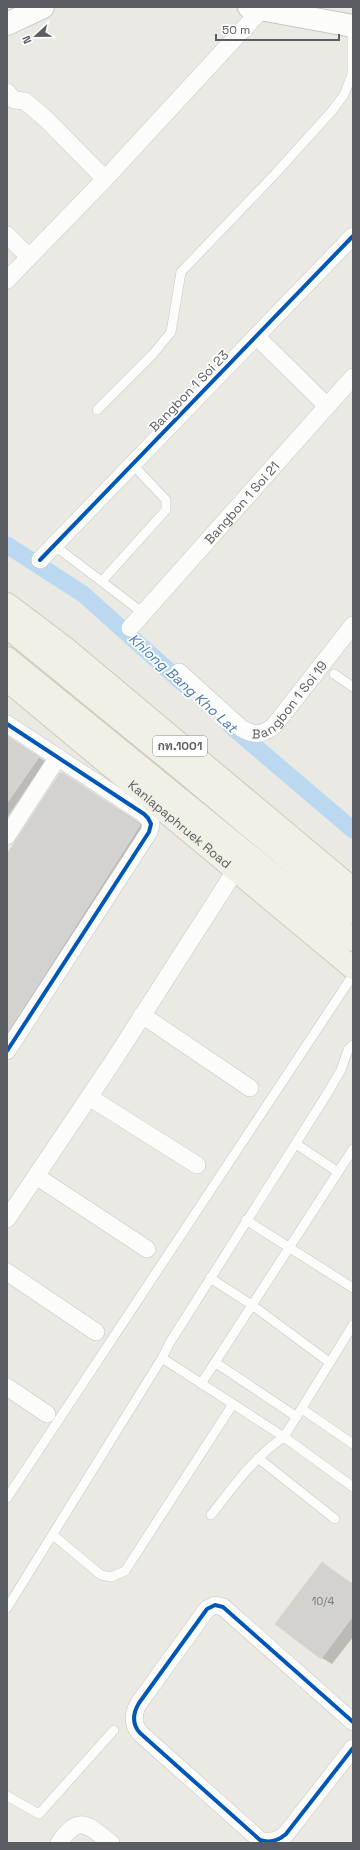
<svg xmlns="http://www.w3.org/2000/svg" width="360" height="1850" viewBox="0 0 360 1850" font-family="'Space Grotesk',Sarabun,sans-serif">
	<style>
		.shadow { fill: #0003 }
		.lines { fill: none; stroke-linecap: round; stroke-linejoin: round }
		.canal { stroke: #bad9f1; stroke-width: 17 }
		.building { fill: #d3d2cf; stroke: #d9d7d4 }
		.service-casing { stroke: #c6c7c6; stroke-width: 10 }
		.minor-casing { stroke: #c6c7c6; stroke-width: 18 }
		.secondary-casing { stroke: #c6c7c6; stroke-width: 24 }
		.primary-casing { stroke: #d0c9b4; stroke-width: 24 }
		.service { stroke: #fcfcfb; stroke-width: 9 }
		.minor { stroke: #fcfcfb; stroke-width: 17 }
		.secondary { stroke: #fcfcfb; stroke-width: 22 }
		.primary { stroke: #f1f0e7; stroke-width: 22 }
		.cycleway-casing { stroke: #fff; stroke-width: 6 }
		.cycleway { stroke: #0057b8; stroke-width: 4 }
		.labels { text-anchor: middle; dominant-baseline: central; stroke-width: 3.5; stroke-linejoin: round; paint-order: stroke }
		.number-label { font-size: 11px; fill: #797b7d }
		.shield { fill: #fff; stroke: #8c8e90; stroke-width: 1 }
		.shield-label { font-size: 12px; font-weight: bold; fill: #5a5d61 }
		.street-label { font-size: 13px; fill: #5a5d61; stroke: #fff }
		.water-label { font-size: 14px; font-style: italic; fill: #4879b0; stroke: #fff }
	</style>
	<rect width="100%" height="100%" fill="#eae9e4"/>
	<!-- shadow -->
	<g class="shadow">
		<path d="M 7,736 L 45,761 L 7,818 Z"/>
		<path d="M 69,777 L 144,826 L 7,1045 L 7,855 Z"/>
		<path d="M 322,1563 L 353,1584 L 353,1637 L 332,1664 L 322,1658 Z"/>
	</g>
	<g class="lines">
		<!-- canal -->
		<g class="canal">
			<path d="M 7,545 L 83,594 L 187,687"/>
			<path d="M 231,726 L 353,830"/>
		</g>
	</g>
	<!-- building -->
	<g class="building">
		<path d="M 7,736 L 39,757 L 7,803 Z"/>
		<path d="M 60,773 L 63,773 L 140,825 L 7,1033 L 7,854 Z"/>
		<path d="M 322,1562 L 353,1585 L 353,1616 L 321,1659 L 275,1624 Z"/>
	</g>
	<g class="lines">
		<!-- service casing -->
		<g class="service-casing">
			<g id="service">
				<path d="M 97,410 L 153,354 L 171,332 L 181,272 L 275,174 L 331,112 L 344,95 L 352,74 L 352,25"/>
				<path d="M 55,546 L 143,613"/>
				<path d="M 102,581 L 166,510 L 166,500 L 132,464"/>
				<path d="M 334,674 L 353,687"/>
				<path d="M 296,1144 L 338,1172"/>
				<path d="M 246,1220 L 353,1288"/>
				<path d="M 210,1278 L 252,1305 L 329,1362"/>
				<path d="M 162,1358 L 169,1344 L 327,1094 L 341,1070 L 348,1050 L 353,1045"/>
				<path d="M 216,1363 L 297,1417"/>
				<path d="M 201,1384 L 353,1149"/>
				<path d="M 302,1409 L 353,1444"/>
				<path d="M 258,1458 L 335,1519"/>
				<path d="M 7,1498 L 353,975"/>
				<path d="M 211,1515 C 233,1487 255,1456 284,1437 L 353,1325"/>
				<path d="M 53,1535 L 101,1575 L 111,1577 L 125,1571 L 233,1404"/>
				<path d="M 7,1608 L 162,1358 L 284,1437 L 353,1487"/>
				<path d="M 7,1796 L 39,1814 L 114,1730"/>
			</g>
		</g>
		<!-- minor casing -->
		<g class="minor-casing">
			<g id="minor">
				<path d="M 7,92 L 14,100 L 25,101 L 47,120 L 105,179"/>
				<path d="M 7,235 L 29,257"/>
				<path d="M 7,280 L 105,179 L 262,9"/>
				<path d="M 256,336 L 327,406"/>
				<path d="M 40,560 L 353,236"/>
				<path id="s1" d="M 130,628 L 353,377"/>
				<path id="s2" d="M 179,672 L 241,728 C 254,736 261,735 273,727 L 353,625"/>
				<path d="M 7,724 L 144,814 L 148,818 L 151,824 L 149,832 L 7,1051"/>
				<path d="M 7,836 L 58,757"/>
				<path d="M 142,1015 L 250,1088"/>
				<path d="M 89,1097 L 197,1165"/>
				<path d="M 36,1176 L 147,1249"/>
				<path d="M 7,1219 L 112,1063 L 235,871"/>
				<path d="M 7,1272 L 96,1332"/>
				<path d="M 7,1387 L 47,1414"/>
				<path d="M 353,1722 L 223,1607 L 215,1605 L 207,1609 L 139,1703 C 133,1713 132,1724 140,1733 L 260,1840 C 269,1843 278,1841 286,1834 L 353,1748"/>
				<path d="M 59,1843 C 80,1813 87,1825 111,1843"/>
			</g>
		</g>
		<!-- secondary casing -->
		<g class="secondary-casing">
			<g id="secondary">
				<path d="M 249,7 L 353,26"/>
				<path d="M 7,24 L 43,7"/>
			</g>
		</g>
		<!-- primary casing -->
		<g class="primary-casing">
			<g id="primary">
				<path d="M 7,604 L 64,647 L 353,889"/>
				<path d="M 7,627 L 182,770 L 353,913"/>
				<path d="M 7,658 L 353,940"/>
				<path id="s3" d="M 7,680 L 353,968"/>
			</g>
		</g>
		<!-- service -->
		<use href="#service" class="service"/>
		<!-- minor -->
		<use href="#minor" class="minor"/>
		<!-- secondary -->
		<use href="#secondary" class="secondary"/>
		<!-- primary -->
		<use href="#primary" class="primary"/>
		<!-- cycleway casing -->
		<g class="cycleway-casing">
			<g id="cycleway">
				<path d="M 40,560 L 353,236"/>
				<path d="M 7,724 L 144,814 L 148,818 L 151,824 L 149,832 L 7,1051"/>
				<path d="M 353,1722 L 223,1607 L 215,1605 L 207,1609 L 139,1703 C 133,1713 132,1724 140,1733 L 260,1840 C 269,1843 278,1841 286,1834 L 353,1748"/>
			</g>
		</g>
		<!-- cycleway -->
		<use href="#cycleway" class="cycleway"/>
	</g>
	<g class="labels">
		<!-- number labels -->
		<g class="number-label">
			<text x="323" y="1601">10/4</text>
		</g>
		<!-- shield labels -->
		<rect class="shield" x="153" y="736" width="54" height="20" rx="3"/>
		<g class="shield-label">
			<text x="180" y="746">กท.1001</text>
		</g>
		<!-- street labels -->
		<g class="street-label">
			<text transform="translate(189 391) rotate(-46)">Bangbon 1 Soi 23</text>
			<text stroke="none"><textPath href="#s1" startOffset="168">Bangbon 1 Soi 21</textPath></text>
			<text stroke="none"><textPath href="#s2" startOffset="148">Bangbon 1 Soi 19</textPath></text>
			<text stroke="none"><textPath href="#s3" startOffset="225">Kanlapaphruek Road</textPath></text>
		</g>
		<!-- water labels -->
		<g class="water-label">
			<text transform="translate(183 683) rotate(42)">Khlong Bang Kho Lat</text>
		</g>
	</g>
	<!-- border -->
	<rect width="360" height="1850" fill="none" stroke="#5a5d61" stroke-width="16"/>
	<!-- north arrow -->
	<g transform="translate(36 36) rotate(248)" stroke="#ffffff" stroke-width="3" paint-order="stroke">
	<path d="M0-3L7 15L0 10L-7 15Z" fill="#5a5d61"/>
	<text y="-6" font-size="11" font-weight="bold" text-anchor="middle" fill="#5a5d61">N</text>
	</g>
	<!-- scale -->
	<path d="M216 34v6h123v-6" fill="none" stroke="#5a5d61" stroke-width="2"/>
	<text x="222" y="34" font-size="12" fill="#5a5d61" stroke="#ffffff" stroke-width="3" paint-order="stroke">50 m</text>
</svg>
